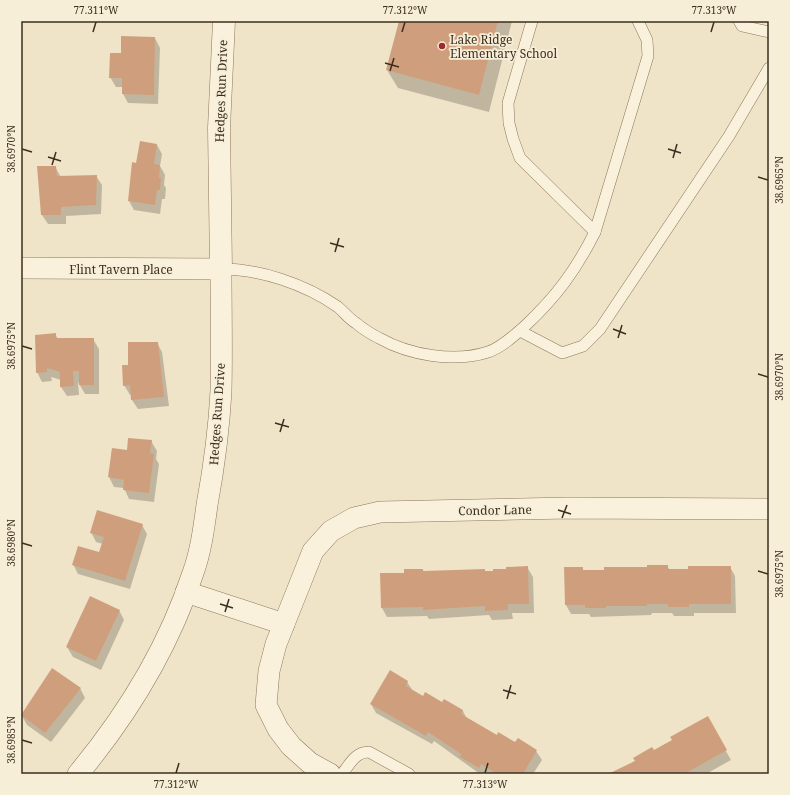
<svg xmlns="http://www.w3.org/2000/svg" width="790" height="795" viewBox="0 0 790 795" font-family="'Noto Serif',serif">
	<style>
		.shadow { fill: #0003 }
		.building { fill: #cf9f7d }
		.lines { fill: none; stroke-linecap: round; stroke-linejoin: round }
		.service-casing { stroke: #8d765c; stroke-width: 12 }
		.minor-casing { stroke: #8d765c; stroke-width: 22 }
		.tertiary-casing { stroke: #8d765c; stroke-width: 23 }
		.service { stroke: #faf1dc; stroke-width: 11 }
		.minor { stroke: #faf1dc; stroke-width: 21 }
		.tertiary { stroke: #faf1dc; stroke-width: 22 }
		.ticks { fill: none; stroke: #3d2e20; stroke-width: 1.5 }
		.poi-dot { fill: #9e2a2b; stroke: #f7eed8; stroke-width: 1.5 }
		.labels { text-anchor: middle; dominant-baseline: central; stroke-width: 3.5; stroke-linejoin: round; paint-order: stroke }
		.poi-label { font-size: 12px; fill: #3d2e20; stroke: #f7eed8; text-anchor: start }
		.street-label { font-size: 12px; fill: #3d2e20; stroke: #f7eed8 }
		.neatline { fill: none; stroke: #3d2e20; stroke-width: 1.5 }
		.ticks-label { font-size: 10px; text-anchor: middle; fill: #3d2e20 }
	</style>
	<rect width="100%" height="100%" fill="#f0e4c8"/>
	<!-- shadow -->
	<g class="shadow">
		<path d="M 400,21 L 512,21 L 489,112 L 398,88 L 387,70 Z"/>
		<path d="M 155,38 L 160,48 L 158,104 L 128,103 L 123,94 L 123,87 L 116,87 L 110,77 L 122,54 Z"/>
		<path d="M 157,145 L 162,154 L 160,166 L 165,175 L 164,185 L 166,188 L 165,199 L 162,199 L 160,214 L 134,210 L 129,201 L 136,164 Z"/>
		<path d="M 39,167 L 55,167 L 61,177 L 96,176 L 102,185 L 101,214 L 66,216 L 66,224 L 48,224 L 42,215 Z"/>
		<path d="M 55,334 L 58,339 L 93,339 L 99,349 L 99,394 L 85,394 L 78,382 L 79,395 L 67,396 L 61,387 L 61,380 L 51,377 L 52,381 L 42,382 L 37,372 Z"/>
		<path d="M 157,343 L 162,352 L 169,406 L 138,409 L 132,400 L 132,394 L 130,395 L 124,385 L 129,366 Z"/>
		<path d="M 151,441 L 157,451 L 156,459 L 159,464 L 154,502 L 129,499 L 124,488 L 114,487 L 109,477 L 112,449 L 128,451 Z"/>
		<path d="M 142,525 L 147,534 L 130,589 L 78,574 L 73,564 L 100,554 L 103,544 L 96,542 L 91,532 Z"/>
		<path d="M 667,566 L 670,570 L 730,567 L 735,576 L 736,613 L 694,613 L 694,616 L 674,616 L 672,613 L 652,613 L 651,615 L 591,617 L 589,614 L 571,614 L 566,605 L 582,568 L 584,571 Z"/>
		<path d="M 527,567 L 533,577 L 534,613 L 512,613 L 513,619 L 492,620 L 489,615 L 429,619 L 427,616 L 387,617 L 382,608 L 405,574 L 423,570 L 424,572 L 486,572 Z"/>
		<path d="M 119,610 L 124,620 L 101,670 L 73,657 L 67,647 Z"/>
		<path d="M 53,669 L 80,688 L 85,698 L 51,742 L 27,725 L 22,716 Z"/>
		<path d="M 407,682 L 413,691 L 423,697 L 442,704 L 445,700 L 463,711 L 467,719 L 497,736 L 536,751 L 542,760 L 533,774 L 480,774 L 434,741 L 432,744 L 376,713 L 371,704 Z"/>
		<path d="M 707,718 L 731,760 L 706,774 L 612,774 L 673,740 Z"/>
	</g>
	<!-- building -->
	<g class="building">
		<path d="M 399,21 L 498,21 L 479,95 L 386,70 Z"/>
		<path d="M 121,36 L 155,37 L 154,95 L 122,94 L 122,78 L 109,78 L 110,53 L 121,53 Z"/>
		<path d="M 140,141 L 157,144 L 154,164 L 160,165 L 159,178 L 161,178 L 160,190 L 157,190 L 155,205 L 128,201 L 132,162 L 136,163 Z"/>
		<path d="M 37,166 L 56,166 L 57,176 L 97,175 L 96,205 L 61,207 L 61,215 L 41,215 Z"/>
		<path d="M 56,333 L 56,338 L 94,338 L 94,385 L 79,385 L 79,371 L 73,371 L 74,386 L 60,387 L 60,372 L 47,368 L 47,372 L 36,373 L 35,335 Z"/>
		<path d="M 128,342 L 158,342 L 164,397 L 131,400 L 130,385 L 123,386 L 122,365 L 128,365 Z"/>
		<path d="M 128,438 L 152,440 L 150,453 L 154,454 L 149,493 L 123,490 L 124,480 L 108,477 L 112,448 L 127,450 Z"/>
		<path d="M 97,510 L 143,524 L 125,581 L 72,565 L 78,546 L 99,552 L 104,537 L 90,533 Z"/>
		<path d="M 647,565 L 668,565 L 668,569 L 688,569 L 688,566 L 731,566 L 731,604 L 689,604 L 689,607 L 668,607 L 668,604 L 647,604 L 647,606 L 606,606 L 606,608 L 585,608 L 585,605 L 565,605 L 564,567 L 583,567 L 583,570 L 604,570 L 604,567 L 647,567 Z"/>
		<path d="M 528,566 L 529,604 L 508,604 L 508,610 L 485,611 L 485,606 L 423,610 L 423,607 L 381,608 L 380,573 L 404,573 L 404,569 L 423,569 L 423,571 L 485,569 L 485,571 L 493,571 L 493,569 L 506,569 L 506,567 Z"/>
		<path d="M 90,596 L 120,610 L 96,661 L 66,647 Z"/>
		<path d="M 52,668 L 81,688 L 45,733 L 21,715 Z"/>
		<path d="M 390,670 L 408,681 L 406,686 L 423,696 L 425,692 L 442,702 L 444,699 L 463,710 L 461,714 L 497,735 L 498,732 L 515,742 L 518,738 L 537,750 L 523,774 L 504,774 L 500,772 L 497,774 L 481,764 L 479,768 L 460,757 L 461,754 L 428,732 L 426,736 L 370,704 Z"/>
		<path d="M 708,716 L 727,750 L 684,774 L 608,774 L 635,761 L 633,758 L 652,747 L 654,750 L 672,740 L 670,737 Z"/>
	</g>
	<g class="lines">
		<!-- service casing -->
		<g class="service-casing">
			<g id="service">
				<path d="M 532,21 L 508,103 L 509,123 L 513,139 L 520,158 L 595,232 L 648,56 L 647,40 L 638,21"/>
				<path d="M 739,21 L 742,26 L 769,32"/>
				<path d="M 221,269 C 260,269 305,284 338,307 C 344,312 349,319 356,323 C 363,329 371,334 379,338 C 409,355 454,363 488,352 C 501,348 515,335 525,326 C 556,297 576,270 595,232"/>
				<path d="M 520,331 L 562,353 L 583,346 L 600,329 L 729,136 L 769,68"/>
				<path d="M 342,774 C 350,764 355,752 369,752 L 409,774"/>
			</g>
		</g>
		<!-- minor casing -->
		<g class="minor-casing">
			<g id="minor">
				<path d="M 21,268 L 221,269 C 221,310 222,350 221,391 C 219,429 214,467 207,505 C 204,527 201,551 193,573 C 169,646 127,715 78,774"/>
				<path d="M 186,592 L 284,624"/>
				<path d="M 330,774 L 310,763 L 291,746 L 278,729 L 266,705 L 269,671 L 276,644 L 313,551 L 331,531 L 354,518 L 380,512 L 568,508 L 769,509"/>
			</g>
		</g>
		<!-- tertiary casing -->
		<g class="tertiary-casing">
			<path id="tertiary" d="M 221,269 L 219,128 L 224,21"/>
		</g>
		<!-- service -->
		<use href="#service" class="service"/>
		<!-- minor -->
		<use href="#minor" class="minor"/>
		<!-- tertiary -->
		<use href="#tertiary" class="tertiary"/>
	</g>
	<!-- ticks -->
	<path class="ticks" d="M 93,32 L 96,22M 402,32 L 405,22M 711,32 L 714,22M 385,63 L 399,67M 390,71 L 394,58M 22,149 L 32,152M 668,149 L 681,153M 48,157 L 61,161M 673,158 L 677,144M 52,165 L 56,152M 758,177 L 768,180M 330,243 L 344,247M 335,252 L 339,238M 613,329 L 626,334M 618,338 L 622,325M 22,346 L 32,349M 758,374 L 768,377M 275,423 L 289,427M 280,432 L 284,419M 558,510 L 571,514M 562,518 L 567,505M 22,543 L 32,546M 758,571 L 768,574M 220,604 L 233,608M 225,612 L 229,599M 503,690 L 516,694M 507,699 L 511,685M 22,740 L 32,743M 176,773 L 179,763M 485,773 L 488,763"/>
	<!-- markers -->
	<circle class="poi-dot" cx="442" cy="46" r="4"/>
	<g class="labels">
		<!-- poi labels -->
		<g class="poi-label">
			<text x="450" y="39">Lake Ridge<tspan x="450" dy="14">Elementary School</tspan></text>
		</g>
		<!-- street labels -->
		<g class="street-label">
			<text transform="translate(221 91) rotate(-88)">Hedges Run Drive</text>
			<text x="121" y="269">Flint Tavern Place</text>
			<text transform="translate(217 414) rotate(-86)">Hedges Run Drive</text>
			<text transform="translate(495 510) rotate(-1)">Condor Lane</text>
		</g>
	</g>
	<!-- border -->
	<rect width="790" height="795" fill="none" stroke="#f7eed8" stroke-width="44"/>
	<rect x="22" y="22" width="746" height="751" class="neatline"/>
	<g class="ticks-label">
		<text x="96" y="14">77.311°W</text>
		<text x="405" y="14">77.312°W</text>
		<text x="714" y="14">77.313°W</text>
		<text transform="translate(11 149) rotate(-90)" y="4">38.6970°N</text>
		<text transform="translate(779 180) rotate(-90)" y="4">38.6965°N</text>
		<text transform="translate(11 346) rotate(-90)" y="4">38.6975°N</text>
		<text transform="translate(779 377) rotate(-90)" y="4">38.6970°N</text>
		<text transform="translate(11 543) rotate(-90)" y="4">38.6980°N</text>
		<text transform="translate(779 574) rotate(-90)" y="4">38.6975°N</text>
		<text transform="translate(11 740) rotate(-90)" y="4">38.6985°N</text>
		<text x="176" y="788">77.312°W</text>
		<text x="485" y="788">77.313°W</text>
	</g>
</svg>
